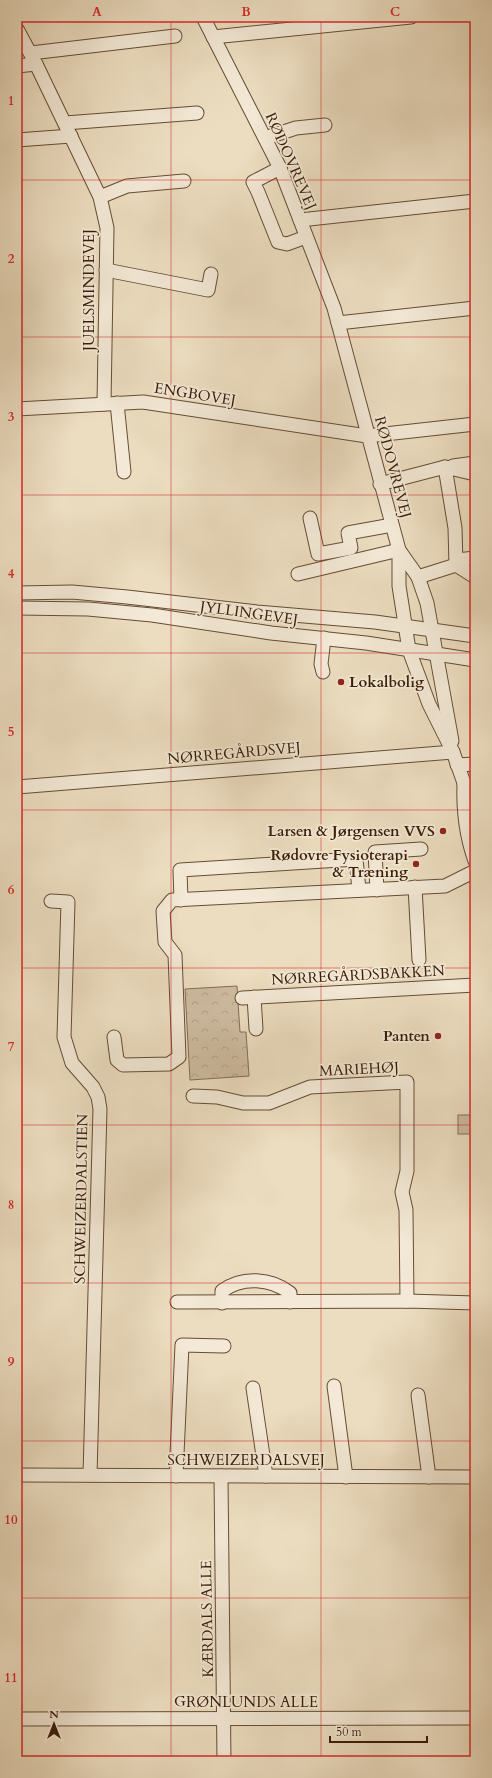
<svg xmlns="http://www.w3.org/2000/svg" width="492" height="1778" viewBox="0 0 492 1778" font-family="Cardo,serif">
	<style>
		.park { fill: url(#park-crowns); stroke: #846c54 }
		.pitch { fill: #cebca1; stroke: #846c54 }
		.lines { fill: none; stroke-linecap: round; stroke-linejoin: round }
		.minor-casing { stroke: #664c35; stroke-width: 15 }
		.minor { stroke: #f3e9d6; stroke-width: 13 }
		.grid { fill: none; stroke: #d62828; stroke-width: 1; stroke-opacity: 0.55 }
		.poi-dot { fill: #8f2418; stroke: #f3e9d6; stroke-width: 1.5 }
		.labels { text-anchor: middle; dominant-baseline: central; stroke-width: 3.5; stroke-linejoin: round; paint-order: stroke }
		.street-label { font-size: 15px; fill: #3a1c07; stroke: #f3e9d6 }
		.poi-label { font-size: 15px; font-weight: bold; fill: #3a1c07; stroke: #f3e9d6; text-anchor: end }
		.neatline { fill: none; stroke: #d62828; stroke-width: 1.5 }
		.grid-label { font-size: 13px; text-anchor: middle; font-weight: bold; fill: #d62828 }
	</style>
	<defs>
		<pattern id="park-crowns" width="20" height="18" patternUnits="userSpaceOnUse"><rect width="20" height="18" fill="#cebca1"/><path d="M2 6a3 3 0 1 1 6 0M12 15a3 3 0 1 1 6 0" fill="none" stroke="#b2a189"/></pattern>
	</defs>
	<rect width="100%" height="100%" fill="#ecddc0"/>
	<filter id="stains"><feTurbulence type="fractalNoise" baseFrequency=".005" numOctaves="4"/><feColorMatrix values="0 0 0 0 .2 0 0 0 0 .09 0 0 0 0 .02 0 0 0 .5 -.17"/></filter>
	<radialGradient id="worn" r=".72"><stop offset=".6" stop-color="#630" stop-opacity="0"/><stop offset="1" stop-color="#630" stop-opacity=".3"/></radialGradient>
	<!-- park -->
	<path class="park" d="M 237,986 L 240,1032 L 246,1032 L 249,1076 L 190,1080 L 185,989 Z"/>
	<!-- pitch -->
	<rect class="pitch" x="458" y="1115" width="17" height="19"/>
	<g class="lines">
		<!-- minor casing -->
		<g class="minor-casing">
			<g id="minor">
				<path d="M 203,17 L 280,168 L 334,308 L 399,550 L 399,586 L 409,650 L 429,704 L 453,752 L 464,783 L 475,801"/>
				<path d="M 17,29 L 36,64 L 100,197 L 107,228 L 104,404"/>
				<path d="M 213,37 L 411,17"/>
				<path d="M 31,53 L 175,36"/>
				<path d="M 17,66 L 36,64"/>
				<path d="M 65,123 L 197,113"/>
				<path d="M 265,138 L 296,128 L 325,125"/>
				<path d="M 17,140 L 71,136"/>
				<path d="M 280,168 L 253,182 L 258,192 L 278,242 L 287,244 L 306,237"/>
				<path d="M 100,197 L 127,186 L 184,181"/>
				<path d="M 300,220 L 475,201"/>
				<path d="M 106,270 L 208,290 L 211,274"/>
				<path d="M 338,323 L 475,308"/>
				<path d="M 117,403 L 124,472"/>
				<path d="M 17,409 L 143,402 L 367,436 L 475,424"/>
				<path d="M 453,466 L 475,463"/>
				<path d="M 445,467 L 475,474"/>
				<path d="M 380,484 L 445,467 L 455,528 L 456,565"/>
				<path d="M 310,518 L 318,554 L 351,548 L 348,533 L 392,525"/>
				<path d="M 399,550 L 418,577 L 427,603 L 452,741"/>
				<path d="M 457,560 L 475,558"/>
				<path d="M 298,574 L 399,550"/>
				<path d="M 418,577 L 456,565 L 475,577"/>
				<path d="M 17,593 L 72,592 L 127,597 L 257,612 L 375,622 L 475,636"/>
				<path d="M 17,608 L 88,609 L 152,615 L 271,633 L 366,643 L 475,660"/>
				<path d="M 323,672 L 321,664 L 324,638"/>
				<path d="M 457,765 L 475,764"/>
				<path d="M 464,783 C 463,810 466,836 475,861"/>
				<path d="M 17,787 L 453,752"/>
				<path d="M 415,887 L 419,960"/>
				<path d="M 377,890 L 375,852 L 421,849"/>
				<path d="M 181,900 L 180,870 L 356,859 L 359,890"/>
				<path d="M 51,901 L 68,902 L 64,1037 L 72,1063 L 93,1087 L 98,1097 L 100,1109 L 90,1475"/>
				<path d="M 254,997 L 256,1029"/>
				<path d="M 242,998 L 475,985"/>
				<path d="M 114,1037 L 117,1060 L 123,1065 L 169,1064 L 179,1057 L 175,955 L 165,942 L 163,911 L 172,900 L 445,886 L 475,871"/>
				<path d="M 193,1096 L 217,1097 L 243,1103 L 269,1103 L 310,1087 L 407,1082 L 407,1171 L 402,1192 L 406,1210 L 407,1301"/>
				<path d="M 177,1302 L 407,1301 L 475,1303"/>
				<path d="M 222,1303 L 222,1291 C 242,1276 271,1278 290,1293 L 290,1302"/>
				<path d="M 334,1386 L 346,1477"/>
				<path d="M 253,1388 L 266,1476"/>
				<path d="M 418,1395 L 429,1477"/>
				<path d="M 17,1475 L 475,1477"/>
				<path d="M 176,1476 L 182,1345 L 224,1346"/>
				<path d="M 221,1476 L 224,1761"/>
				<path d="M 17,1719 L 475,1718"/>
			</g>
		</g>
		<!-- minor -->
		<use href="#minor" class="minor"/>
	</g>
	<!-- grid -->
	<path class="grid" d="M 171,17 L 171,1761M 321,17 L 321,1761M 17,180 L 475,180M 17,337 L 475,337M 17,495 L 475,495M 17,653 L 475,653M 17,810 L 475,810M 17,968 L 475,968M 17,1125 L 475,1125M 17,1283 L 475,1283M 17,1441 L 475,1441M 17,1598 L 475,1598"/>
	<!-- markers -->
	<g class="poi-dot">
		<circle cx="341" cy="682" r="4"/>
		<circle cx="443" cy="831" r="4"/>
		<circle cx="416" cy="864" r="4"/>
		<circle cx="438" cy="1036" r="4"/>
	</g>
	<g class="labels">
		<!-- street labels -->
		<g class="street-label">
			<text transform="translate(291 161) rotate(66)">RØDOVREVEJ</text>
			<text transform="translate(89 290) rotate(-90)">JUELSMINDEVEJ</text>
			<text transform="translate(195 394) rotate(9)">ENGBOVEJ</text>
			<text transform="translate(393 467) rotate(75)">RØDOVREVEJ</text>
			<text transform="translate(249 613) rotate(8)">JYLLINGEVEJ</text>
			<text transform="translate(234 753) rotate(-5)">NØRREGÅRDSVEJ</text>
			<text transform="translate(358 975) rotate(-3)">NØRREGÅRDSBAKKEN</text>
			<text transform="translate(359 1069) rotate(-3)">MARIEHØJ</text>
			<text transform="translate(81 1199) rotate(-89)">SCHWEIZERDALSTIEN</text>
			<text x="246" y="1460">SCHWEIZERDALSVEJ</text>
			<text transform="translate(207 1619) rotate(-91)">KÆRDALS ALLE</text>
			<text x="246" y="1702">GRØNLUNDS ALLE</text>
		</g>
		<!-- poi labels -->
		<g class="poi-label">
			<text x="349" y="682" text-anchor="start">Lokalbolig</text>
			<text x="435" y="831">Larsen &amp; Jørgensen VVS</text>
			<text x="408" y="855">Rødovre Fysioterapi<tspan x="408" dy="17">&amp; Træning</tspan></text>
			<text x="430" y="1036">Panten</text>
		</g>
	</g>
	<!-- margin -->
	<rect width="492" height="1778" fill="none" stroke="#ecddc0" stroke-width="44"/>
	<!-- north arrow -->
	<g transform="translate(54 1724)" stroke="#f3e9d6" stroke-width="3" paint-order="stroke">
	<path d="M0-3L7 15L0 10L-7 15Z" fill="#3a1c07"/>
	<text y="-6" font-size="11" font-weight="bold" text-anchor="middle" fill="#3a1c07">N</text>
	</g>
	<!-- scale -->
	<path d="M330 1736v6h97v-6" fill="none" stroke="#3a1c07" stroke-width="2"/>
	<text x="336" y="1736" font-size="12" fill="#3a1c07" stroke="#f3e9d6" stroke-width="3" paint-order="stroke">50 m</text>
	<rect x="22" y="22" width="448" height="1734" class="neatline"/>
	<g class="grid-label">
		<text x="97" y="16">A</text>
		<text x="246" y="16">B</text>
		<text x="395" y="16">C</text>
		<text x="11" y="105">1</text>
		<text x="11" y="263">2</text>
		<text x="11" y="421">3</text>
		<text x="11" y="578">4</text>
		<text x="11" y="736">5</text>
		<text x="11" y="894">6</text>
		<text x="11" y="1051">7</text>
		<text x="11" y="1209">8</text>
		<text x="11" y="1366">9</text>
		<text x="11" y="1524">10</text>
		<text x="11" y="1682">11</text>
	</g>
	<rect width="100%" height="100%" filter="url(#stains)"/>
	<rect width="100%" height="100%" fill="url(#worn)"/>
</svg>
